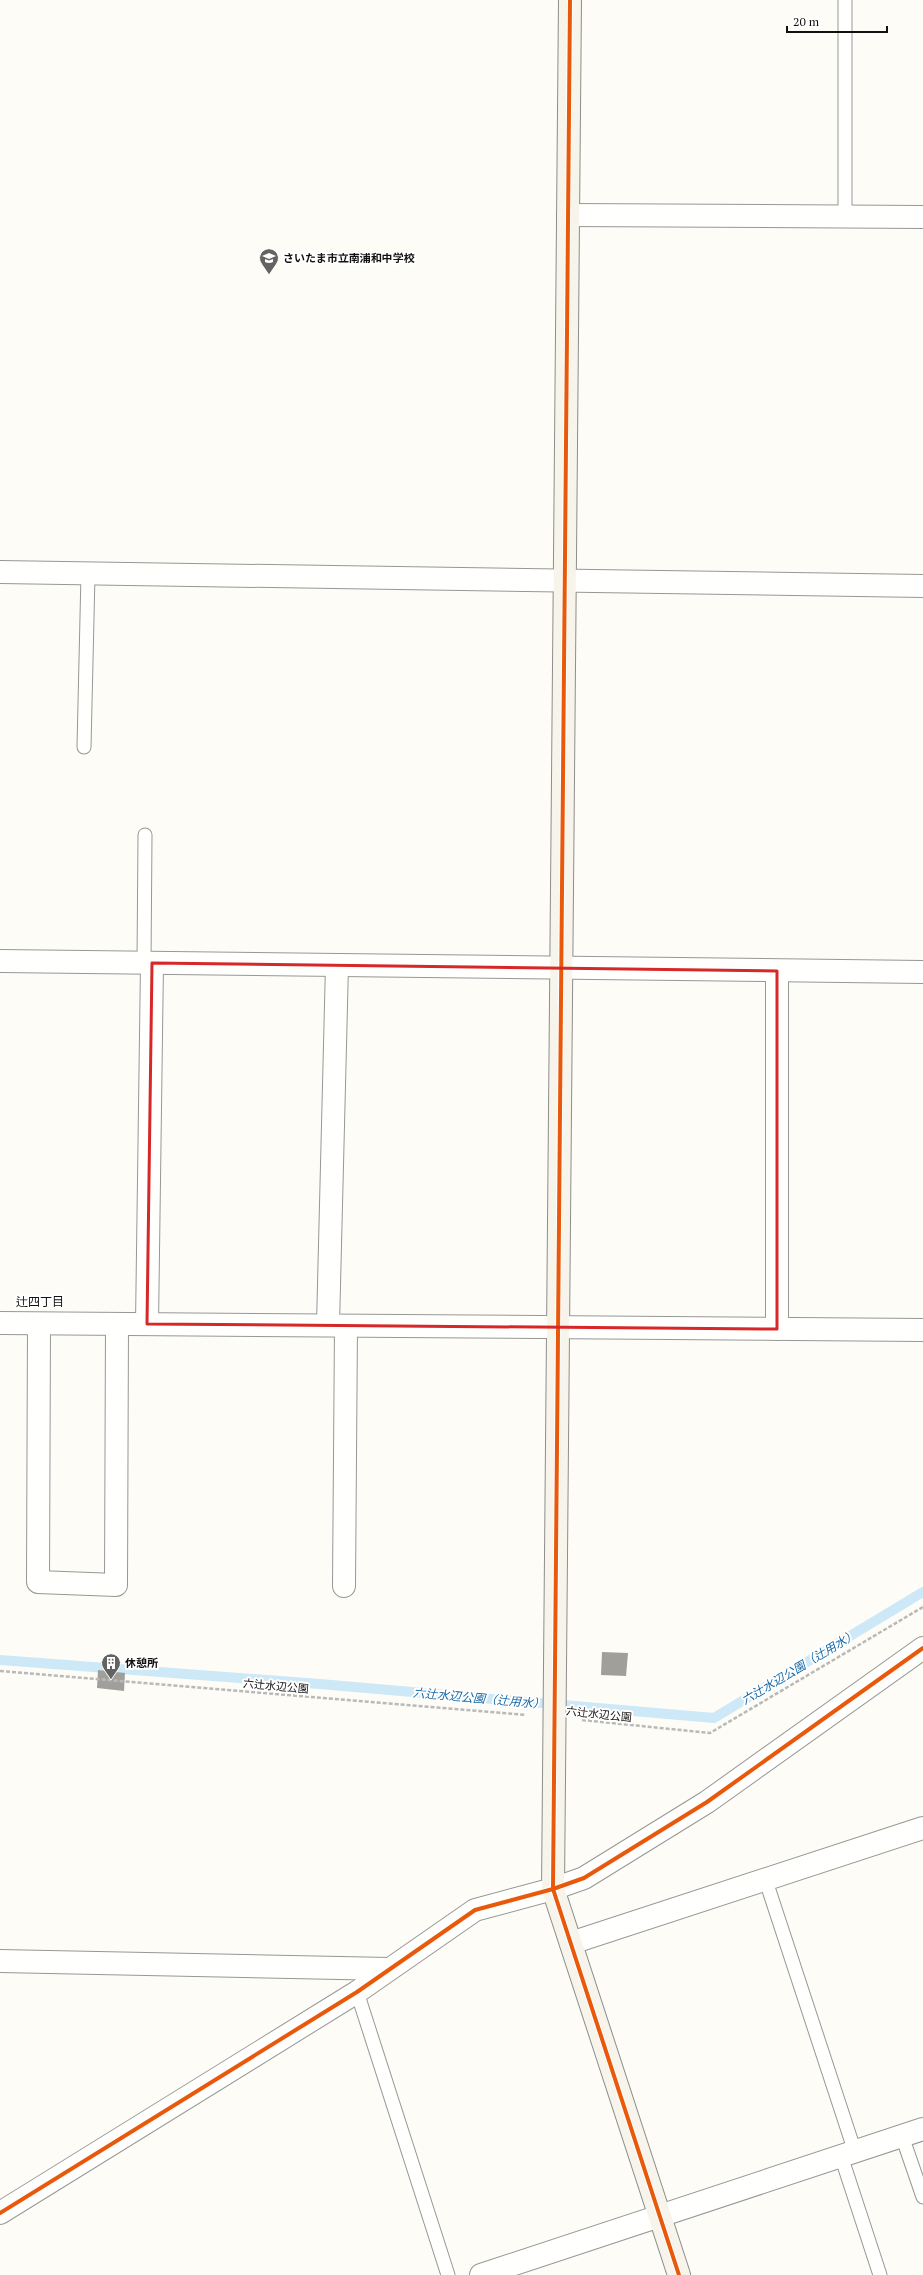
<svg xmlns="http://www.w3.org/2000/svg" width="923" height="2275" viewBox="0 0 923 2275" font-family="'PT Serif','Noto Sans JP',serif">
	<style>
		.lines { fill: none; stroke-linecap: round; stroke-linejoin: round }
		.stream { stroke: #cde8f7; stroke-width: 10 }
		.building { fill: #a19f9c }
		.lane-casing { stroke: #979795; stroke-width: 15 }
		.street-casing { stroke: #979795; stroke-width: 24 }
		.secondary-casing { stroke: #8e8d8b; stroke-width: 24 }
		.path { stroke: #b9b9b8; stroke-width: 2.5; stroke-dasharray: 4 2; stroke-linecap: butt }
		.lane { stroke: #fffffe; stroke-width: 13 }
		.street { stroke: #fffffe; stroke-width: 22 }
		.secondary { stroke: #f6f4eb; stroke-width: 22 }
		.cycleway-casing { stroke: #fff; stroke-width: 6 }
		.cycleway { stroke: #e8590c; stroke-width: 4 }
		.marked { fill: none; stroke: #d62828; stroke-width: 3; stroke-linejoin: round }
		.labels { text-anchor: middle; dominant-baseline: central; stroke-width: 4; stroke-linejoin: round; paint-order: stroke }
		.poi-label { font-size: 11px; font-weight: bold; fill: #111; stroke: #fff; text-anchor: start }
		.street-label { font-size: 11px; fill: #111; stroke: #fff }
		.neighbourhood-label { font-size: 12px; fill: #111; stroke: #fff }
		.water-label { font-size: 12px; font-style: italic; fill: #1768a6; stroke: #fff }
	</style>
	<rect width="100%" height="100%" fill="#fdfcf7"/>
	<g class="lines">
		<!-- stream -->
		<path class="stream" d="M 0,1660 L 320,1684 L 714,1718 L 923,1592"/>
	</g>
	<!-- building -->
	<g class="building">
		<path d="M 602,1652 L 628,1653 L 626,1676 L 601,1675 Z"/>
		<path d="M 98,1670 L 125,1673 L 124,1691 L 97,1688 Z"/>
	</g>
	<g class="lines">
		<!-- lane casing -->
		<g class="lane-casing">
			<g id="lane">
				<path d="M 845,217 L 845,0"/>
				<path d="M 84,747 L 88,574"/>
				<path d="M 144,963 L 145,835"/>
				<path d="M 765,1878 L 855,2152"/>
				<path d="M 357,1992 L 448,2275"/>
				<path d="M 902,2136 L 923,2197"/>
				<path d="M 841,2156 L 880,2275"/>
			</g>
		</g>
		<!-- street casing -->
		<g class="street-casing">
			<g id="street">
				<path d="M 568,215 L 923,217"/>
				<path d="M 0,572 L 923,586"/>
				<path d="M 0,961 L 923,972"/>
				<path d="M 0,1323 L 923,1330"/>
				<path d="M 39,1324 L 38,1582 L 116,1585 L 117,1324"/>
				<path d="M 147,1324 L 152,963"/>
				<path d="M 328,1325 L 337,965"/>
				<path d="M 777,1329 L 777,971"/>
				<path d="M 344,1586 L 346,1326"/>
				<path d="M 571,1943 L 923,1828"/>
				<path d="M 0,1961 L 389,1969"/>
				<path d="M 0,2213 L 357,1992 L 475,1910 L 553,1889 L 584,1878 L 707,1802 L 923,1648"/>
				<path d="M 481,2275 L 923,2129"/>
			</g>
		</g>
		<!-- secondary casing -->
		<g class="secondary-casing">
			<path id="secondary" d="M 570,0 L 553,1889 L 679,2275"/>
		</g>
		<!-- path -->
		<g class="path">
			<path d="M 0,1671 L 526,1715"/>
			<path d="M 582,1720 L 710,1733 L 923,1607"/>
		</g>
		<!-- lane -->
		<use href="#lane" class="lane"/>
		<!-- street -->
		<use href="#street" class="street"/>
		<!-- secondary -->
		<use href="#secondary" class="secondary"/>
		<!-- cycleway casing -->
		<g class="cycleway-casing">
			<g id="cycleway">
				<path d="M 570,0 L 553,1889 L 679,2275"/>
				<path d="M 0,2213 L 357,1992 L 475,1910 L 553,1889 L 584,1878 L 707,1802 L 923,1648"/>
			</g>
		</g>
		<!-- cycleway -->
		<use href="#cycleway" class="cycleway"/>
	</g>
	<!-- marked area -->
	<path class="marked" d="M 152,963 L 777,971 L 777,1329 L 147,1324 Z"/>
	<!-- icons -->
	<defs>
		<g id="school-pin" transform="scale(1)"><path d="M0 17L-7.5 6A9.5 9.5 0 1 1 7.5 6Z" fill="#646362" stroke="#fff"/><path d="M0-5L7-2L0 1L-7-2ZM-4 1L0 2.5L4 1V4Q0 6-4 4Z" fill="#fff"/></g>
		<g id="building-pin" transform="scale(1)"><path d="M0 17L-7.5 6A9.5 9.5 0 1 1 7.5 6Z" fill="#646362" stroke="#fff"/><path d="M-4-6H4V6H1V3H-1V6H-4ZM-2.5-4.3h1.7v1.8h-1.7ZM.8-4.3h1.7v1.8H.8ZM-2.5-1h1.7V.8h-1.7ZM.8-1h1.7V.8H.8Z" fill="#fff"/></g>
	</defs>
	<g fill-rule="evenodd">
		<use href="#school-pin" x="269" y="258"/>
		<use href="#building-pin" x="111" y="1663"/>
	</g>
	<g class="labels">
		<!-- poi labels -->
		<g class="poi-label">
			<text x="283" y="258">さいたま市立南浦和中学校</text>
			<text x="125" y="1663">休憩所</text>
		</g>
		<!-- street labels -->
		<g class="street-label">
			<text transform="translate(276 1686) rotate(5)">六辻水辺公園</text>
			<text transform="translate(599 1714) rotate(6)">六辻水辺公園</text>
		</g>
		<!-- neighbourhood labels -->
		<g class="neighbourhood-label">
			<text x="40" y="1301">辻四丁目</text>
		</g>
		<!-- water labels -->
		<g class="water-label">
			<text transform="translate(799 1667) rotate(-31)">六辻水辺公園（辻用水）</text>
			<text transform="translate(479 1698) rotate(5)">六辻水辺公園（辻用水）</text>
		</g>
	</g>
	<!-- scale -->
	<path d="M787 26v6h100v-6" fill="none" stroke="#111111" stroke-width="2"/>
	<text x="793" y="26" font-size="12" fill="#111111" stroke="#ffffff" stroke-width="3" paint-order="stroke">20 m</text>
</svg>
